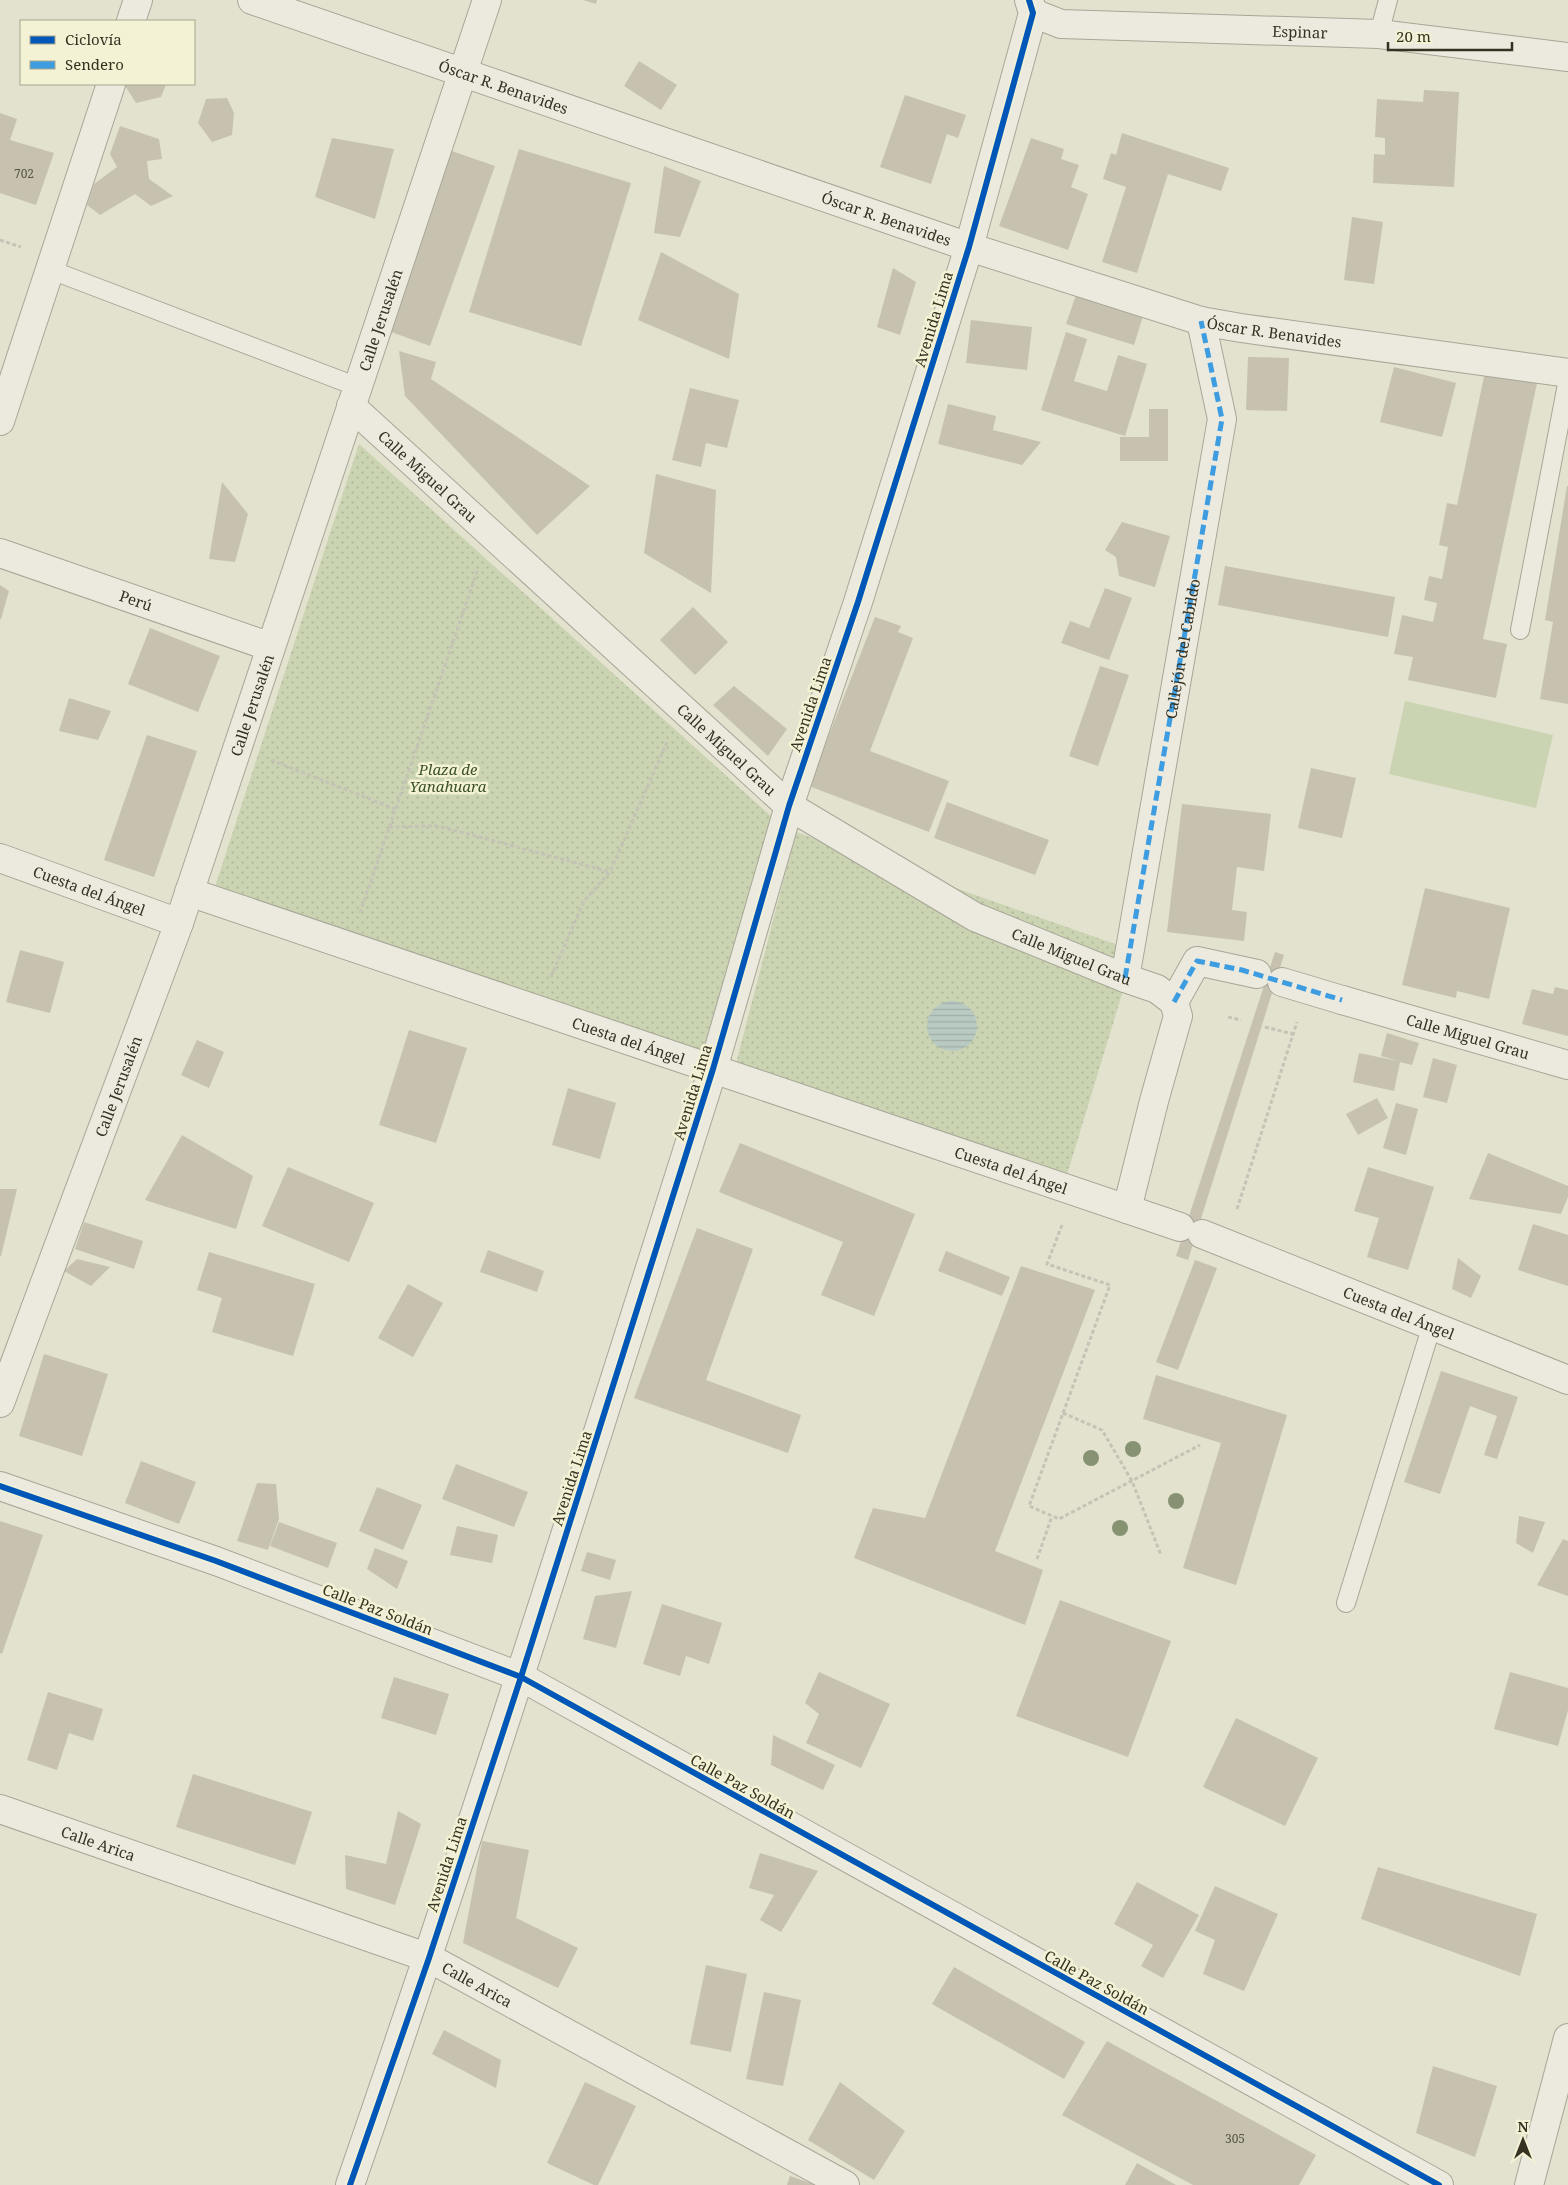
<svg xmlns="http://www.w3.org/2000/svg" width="1568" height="2185" viewBox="0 0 1568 2185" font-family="'Noto Serif',serif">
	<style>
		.park { fill: url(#park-dots) }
		.pitch { fill: #cbd4b2 }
		.water { fill: url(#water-rules) }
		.building { fill: #c6c2af }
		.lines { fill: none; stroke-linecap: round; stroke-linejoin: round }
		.service-casing { stroke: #a8a697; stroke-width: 20 }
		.pedestrian-casing { stroke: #a8a697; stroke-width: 30 }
		.minor-casing { stroke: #a8a697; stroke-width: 30 }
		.tertiary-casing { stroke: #a8a697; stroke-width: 30 }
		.path { stroke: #c4c3b6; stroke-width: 3; stroke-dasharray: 4 2.5; stroke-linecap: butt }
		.service { stroke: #eceadf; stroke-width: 18 }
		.pedestrian { stroke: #eceadf; stroke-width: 28 }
		.minor { stroke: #eceadf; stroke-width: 28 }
		.tertiary { stroke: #eceadf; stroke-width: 28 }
		.quiet { stroke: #3e9de0; stroke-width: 5; stroke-dasharray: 10 5; stroke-linecap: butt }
		.cycleway-casing { stroke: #f3f2d5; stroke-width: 9 }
		.cycleway { stroke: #0057b8; stroke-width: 6 }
		.tree { fill: #879273 }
		.labels { text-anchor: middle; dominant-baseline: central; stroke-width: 5; stroke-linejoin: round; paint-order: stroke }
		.number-label { font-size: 12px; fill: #5a5544 }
		.street-label { font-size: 15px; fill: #363120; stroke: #f3f2d5 }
		.park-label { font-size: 15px; font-style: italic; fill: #3c5128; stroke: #f3f2d5 }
	</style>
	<defs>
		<pattern id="park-dots" width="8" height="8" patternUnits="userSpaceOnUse" patternTransform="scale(1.25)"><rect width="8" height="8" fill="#cbd4b2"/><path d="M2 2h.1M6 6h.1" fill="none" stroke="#afb699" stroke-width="1.8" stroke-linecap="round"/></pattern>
		<pattern id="water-rules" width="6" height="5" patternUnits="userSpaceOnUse" patternTransform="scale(1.25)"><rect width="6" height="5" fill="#b9cac3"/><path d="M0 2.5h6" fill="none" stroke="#a0aea7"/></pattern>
	</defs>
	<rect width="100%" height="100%" fill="#e3e2ce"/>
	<!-- park -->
	<g class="park">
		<path d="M 359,444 L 772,817 L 703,1076 L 214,890 Z"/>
		<path d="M 796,832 L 1135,951 L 1066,1178 L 732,1079 Z"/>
	</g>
	<!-- pitch -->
	<path class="pitch" d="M 1405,701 L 1553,735 L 1536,808 L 1389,774 Z"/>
	<!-- water -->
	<circle class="water" cx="952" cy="1026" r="25"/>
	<!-- building -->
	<g class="building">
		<path d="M 583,0 L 597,0 L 596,4 Z"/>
		<path d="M 639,61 L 677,85 L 661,110 L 624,86 Z"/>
		<path d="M 124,84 L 166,84 L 161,97 L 136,103 Z"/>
		<path d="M 1424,90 L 1459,92 L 1454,187 L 1373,183 L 1374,154 L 1385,155 L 1385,138 L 1375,137 L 1377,99 L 1423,102 Z"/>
		<path d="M 905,95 L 966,115 L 958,138 L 947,134 L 931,184 L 880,167 Z"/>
		<path d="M 227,98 L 234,113 L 232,135 L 212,142 L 198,123 L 206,99 Z"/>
		<path d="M 0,113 L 17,119 L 10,140 L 54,153 L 36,205 L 0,193 Z"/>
		<path d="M 120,126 L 159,139 L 162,159 L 147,161 L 149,179 L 173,196 L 151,206 L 135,194 L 100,215 L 87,205 L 94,184 L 117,167 L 110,154 Z"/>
		<path d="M 1122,133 L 1229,168 L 1221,191 L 1168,174 L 1137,273 L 1102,262 L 1126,187 L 1103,179 L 1111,153 L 1116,155 Z"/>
		<path d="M 332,138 L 394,149 L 375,219 L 315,197 Z"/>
		<path d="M 1031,138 L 1064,149 L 1061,159 L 1079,165 L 1071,187 L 1088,194 L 1068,250 L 999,226 Z"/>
		<path d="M 446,149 L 495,166 L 430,346 L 380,328 Z"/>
		<path d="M 519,149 L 631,183 L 581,346 L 469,312 Z"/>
		<path d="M 664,166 L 701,181 L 680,237 L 654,233 Z"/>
		<path d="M 1352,217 L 1383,222 L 1374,284 L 1344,280 Z"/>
		<path d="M 661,252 L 739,294 L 729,359 L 638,320 Z"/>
		<path d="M 893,268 L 916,282 L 900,335 L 877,327 Z"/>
		<path d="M 1076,295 L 1143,316 L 1134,345 L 1066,324 Z"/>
		<path d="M 971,320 L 1032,327 L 1027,370 L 966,363 Z"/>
		<path d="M 1066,332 L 1087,339 L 1074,381 L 1107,391 L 1118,355 L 1147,364 L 1125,436 L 1041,410 Z"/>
		<path d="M 399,351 L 436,362 L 431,379 L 590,486 L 537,535 L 405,396 Z"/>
		<path d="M 1248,357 L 1289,358 L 1287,411 L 1246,410 Z"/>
		<path d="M 1394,367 L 1456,383 L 1442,437 L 1380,422 Z"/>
		<path d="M 1485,372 L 1537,383 L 1483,639 L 1507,644 L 1496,698 L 1408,680 L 1413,657 L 1394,654 L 1402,615 L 1433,622 L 1437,603 L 1424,600 L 1429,576 L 1442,579 L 1448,547 L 1439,545 L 1447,503 L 1457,505 Z"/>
		<path d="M 690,388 L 739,400 L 727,448 L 706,443 L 701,467 L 672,460 Z"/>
		<path d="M 948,404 L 996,416 L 993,430 L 1041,442 L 1022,465 L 938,444 Z"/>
		<path d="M 1149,409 L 1168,409 L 1168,461 L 1120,461 L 1120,437 L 1149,437 Z"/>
		<path d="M 656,474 L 716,490 L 711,593 L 644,553 Z"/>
		<path d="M 222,482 L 248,514 L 235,562 L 209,559 Z"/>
		<path d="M 1567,486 L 1568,486 L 1568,704 L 1540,699 L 1553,622 L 1545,620 Z"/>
		<path d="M 1122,522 L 1170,536 L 1155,587 L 1119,576 L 1116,557 L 1105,550 Z"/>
		<path d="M 1225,566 L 1395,597 L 1388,637 L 1218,605 Z"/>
		<path d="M 0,585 L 9,591 L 1,619 L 0,619 Z"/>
		<path d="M 1105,588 L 1132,598 L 1109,660 L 1061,643 L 1070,621 L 1089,628 Z"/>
		<path d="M 693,607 L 728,642 L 695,675 L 660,640 Z"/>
		<path d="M 875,617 L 901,626 L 898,632 L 913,638 L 870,751 L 949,781 L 929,832 L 809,786 Z"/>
		<path d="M 150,628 L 220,656 L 198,712 L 128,684 Z"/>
		<path d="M 1100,666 L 1129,675 L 1098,766 L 1069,756 Z"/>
		<path d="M 734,686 L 787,729 L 768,756 L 713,705 Z"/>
		<path d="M 69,698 L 111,711 L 98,740 L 59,731 Z"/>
		<path d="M 147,735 L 197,751 L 154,877 L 104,860 Z"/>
		<path d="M 1311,768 L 1356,778 L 1342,838 L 1298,828 Z"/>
		<path d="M 947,802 L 1049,840 L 1035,875 L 934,838 Z"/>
		<path d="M 1182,804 L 1271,814 L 1264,871 L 1237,867 L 1232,910 L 1247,912 L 1244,941 L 1167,932 Z"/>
		<path d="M 1425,888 L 1510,908 L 1489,999 L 1457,991 L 1456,998 L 1402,985 Z"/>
		<path d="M 20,950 L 64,962 L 50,1013 L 6,1002 Z"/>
		<path d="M 1275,952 L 1284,955 L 1188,1260 L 1176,1256 Z"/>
		<path d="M 1555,987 L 1568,990 L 1568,1036 L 1522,1024 L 1532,989 L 1553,994 Z"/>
		<path d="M 409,1030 L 467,1048 L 436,1143 L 379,1125 Z"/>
		<path d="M 1387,1033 L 1419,1043 L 1412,1065 L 1400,1062 L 1394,1091 L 1353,1082 L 1359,1053 L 1398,1061 L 1381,1056 Z"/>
		<path d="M 197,1040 L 224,1052 L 209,1088 L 181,1075 Z"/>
		<path d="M 1433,1058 L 1457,1065 L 1447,1103 L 1423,1097 Z"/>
		<path d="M 568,1088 L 616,1103 L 600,1159 L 552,1145 Z"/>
		<path d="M 1377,1098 L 1388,1118 L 1358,1135 L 1346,1114 Z"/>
		<path d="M 1396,1103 L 1418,1109 L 1406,1155 L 1383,1148 Z"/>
		<path d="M 182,1135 L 253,1176 L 236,1229 L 145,1200 Z"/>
		<path d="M 740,1143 L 915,1214 L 874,1316 L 821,1295 L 843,1242 L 719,1192 Z"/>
		<path d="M 1488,1153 L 1568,1186 L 1568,1197 L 1561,1214 L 1469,1199 Z"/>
		<path d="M 288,1167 L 374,1203 L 349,1262 L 262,1226 Z"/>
		<path d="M 1368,1167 L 1434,1187 L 1408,1270 L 1367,1257 L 1379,1218 L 1354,1211 Z"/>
		<path d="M 0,1189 L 17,1189 L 1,1256 L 0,1256 Z"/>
		<path d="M 84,1222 L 143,1241 L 134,1269 L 75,1249 Z"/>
		<path d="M 1533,1224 L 1568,1235 L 1568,1286 L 1518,1270 Z"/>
		<path d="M 697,1228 L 753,1249 L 706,1380 L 801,1415 L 788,1453 L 634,1398 Z"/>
		<path d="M 488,1250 L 544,1271 L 537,1292 L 480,1272 Z"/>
		<path d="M 946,1251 L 1010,1277 L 1002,1296 L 938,1271 Z"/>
		<path d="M 209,1252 L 315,1284 L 293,1356 L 212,1332 L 222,1298 L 197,1290 Z"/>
		<path d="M 1458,1258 L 1481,1276 L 1471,1298 L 1452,1289 Z"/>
		<path d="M 77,1259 L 110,1267 L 91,1286 L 64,1271 Z"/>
		<path d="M 1195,1260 L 1217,1268 L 1178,1370 L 1156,1362 Z"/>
		<path d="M 1021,1266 L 1095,1290 L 995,1551 L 1043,1570 L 1025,1625 L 854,1558 L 873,1508 L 925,1518 Z"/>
		<path d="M 408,1284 L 443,1303 L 413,1357 L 378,1338 Z"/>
		<path d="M 44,1354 L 108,1374 L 82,1456 L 19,1436 Z"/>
		<path d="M 1441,1371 L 1518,1397 L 1497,1459 L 1484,1455 L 1497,1416 L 1470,1406 L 1440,1494 L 1404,1482 Z"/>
		<path d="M 1156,1375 L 1287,1415 L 1236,1585 L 1183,1568 L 1221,1443 L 1143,1419 Z"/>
		<path d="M 141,1461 L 196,1482 L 179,1524 L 125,1503 Z"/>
		<path d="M 456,1464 L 528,1492 L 514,1527 L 442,1499 Z"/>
		<path d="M 257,1483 L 276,1484 L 279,1519 L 268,1550 L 237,1541 Z"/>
		<path d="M 377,1487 L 422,1505 L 403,1550 L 359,1531 Z"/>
		<path d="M 1519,1516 L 1545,1522 L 1533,1553 L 1516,1543 Z"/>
		<path d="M 0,1521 L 43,1535 L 2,1654 L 0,1653 Z"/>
		<path d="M 279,1522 L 337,1543 L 328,1568 L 270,1546 Z"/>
		<path d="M 457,1526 L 498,1535 L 492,1563 L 450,1555 Z"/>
		<path d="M 1563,1539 L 1568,1541 L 1568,1596 L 1537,1585 Z"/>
		<path d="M 375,1548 L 408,1561 L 397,1589 L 367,1569 Z"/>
		<path d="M 587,1552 L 616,1560 L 610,1580 L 581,1571 Z"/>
		<path d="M 632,1591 L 616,1648 L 583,1639 L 595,1596 Z"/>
		<path d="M 1060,1600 L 1171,1641 L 1128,1757 L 1016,1716 Z"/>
		<path d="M 662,1604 L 722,1623 L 709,1664 L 686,1656 L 680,1676 L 643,1664 Z"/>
		<path d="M 819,1672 L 890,1704 L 861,1768 L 806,1743 L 819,1714 L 805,1703 Z"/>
		<path d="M 1510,1672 L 1568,1688 L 1568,1710 L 1558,1746 L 1494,1729 Z"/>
		<path d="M 394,1677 L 449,1694 L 436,1735 L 381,1718 Z"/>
		<path d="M 48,1692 L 103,1709 L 93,1741 L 69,1733 L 57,1770 L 27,1760 Z"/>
		<path d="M 1236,1718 L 1318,1758 L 1285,1826 L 1203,1787 Z"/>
		<path d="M 773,1735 L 835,1765 L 823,1790 L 771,1765 Z"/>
		<path d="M 193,1774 L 312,1812 L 295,1865 L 176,1827 Z"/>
		<path d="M 398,1811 L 421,1824 L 395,1905 L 346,1889 L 345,1855 L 386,1864 Z"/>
		<path d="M 482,1841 L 529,1850 L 516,1918 L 578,1948 L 558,1988 L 463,1943 Z"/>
		<path d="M 760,1853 L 818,1871 L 781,1932 L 760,1920 L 774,1895 L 749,1888 Z"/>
		<path d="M 1378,1867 L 1537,1914 L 1520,1976 L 1361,1919 Z"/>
		<path d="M 1137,1882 L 1199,1915 L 1163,1978 L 1141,1966 L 1153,1945 L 1114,1924 Z"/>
		<path d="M 1215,1886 L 1278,1914 L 1244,1991 L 1203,1974 L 1215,1940 L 1195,1931 Z"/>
		<path d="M 706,1965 L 747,1974 L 731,2052 L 690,2044 Z"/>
		<path d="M 954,1967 L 1085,2042 L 1064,2079 L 932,2004 Z"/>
		<path d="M 764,1992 L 801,2000 L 783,2086 L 746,2079 Z"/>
		<path d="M 444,2030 L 501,2060 L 496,2088 L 432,2054 Z"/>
		<path d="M 1107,2041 L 1316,2155 L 1299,2185 L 1193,2185 L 1062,2115 Z"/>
		<path d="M 1433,2066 L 1497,2086 L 1475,2157 L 1416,2133 Z"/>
		<path d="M 585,2082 L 636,2106 L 598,2185 L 594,2185 L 547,2163 Z"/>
		<path d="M 840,2082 L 905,2131 L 874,2180 L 808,2140 Z"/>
		<path d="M 1137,2163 L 1176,2185 L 1125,2185 Z"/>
		<path d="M 790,2176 L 816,2185 L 787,2185 Z"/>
	</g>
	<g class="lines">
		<!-- service casing -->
		<g class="service-casing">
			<g id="service">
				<path d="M 1379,34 L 1388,0"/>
				<path d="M 51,270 L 358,387"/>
				<path d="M 1520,630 L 1568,379"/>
				<path d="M 1346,1603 L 1432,1325"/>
			</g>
		</g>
		<!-- pedestrian casing -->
		<g class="pedestrian-casing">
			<g id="pedestrian">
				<path id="s1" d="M 1125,978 L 1222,419 L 1201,321"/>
				<path d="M 1282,982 L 1342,1000"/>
				<path d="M 1174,1002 L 1197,961 L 1257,974"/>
			</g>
		</g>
		<!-- minor casing -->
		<g class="minor-casing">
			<g id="minor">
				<path id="s2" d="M 252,0 L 969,247 L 1201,321 L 1241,328 L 1568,373"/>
				<path id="s3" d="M 1029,0 L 1033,13 L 969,247 L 858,602 L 789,806 L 713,1069 L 1180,1227"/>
				<path id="s4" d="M 1033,13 L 1061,24 L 1379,34 L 1568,57"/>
				<path d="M 131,21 L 138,0"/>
				<path id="s5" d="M 351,406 L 789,806 L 975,917 L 1125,978 L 1157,989 L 1174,1002 L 1178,1016 L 1154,1101 L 1127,1209"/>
				<path d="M 0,421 L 111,84"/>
				<path id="s6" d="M 0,553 L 271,647"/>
				<path id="s7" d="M 0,858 L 179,923"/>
				<path id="s8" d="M 1342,1000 L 1568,1065"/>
				<path id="s9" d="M 1202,1234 L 1568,1380"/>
				<path d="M 0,1486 L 216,1561 L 521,1677 L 1439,2185"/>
				<path id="s10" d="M 0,1809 L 429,1958 L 845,2185"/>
			</g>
		</g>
		<!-- tertiary casing -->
		<g class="tertiary-casing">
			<g id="tertiary">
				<path id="s11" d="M 189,892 L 713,1069 C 595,1442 478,1815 350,2185"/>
				<path id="s12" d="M 0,1403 L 179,923 L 487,0"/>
				<path d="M 1529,2185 L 1568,2038"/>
			</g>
		</g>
		<!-- path -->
		<g class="path">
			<path d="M 0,240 L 21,247"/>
			<path d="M 271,760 L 395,809"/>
			<path d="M 389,827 L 438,826 L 610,872"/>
			<path d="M 360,913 L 478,569"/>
			<path d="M 551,977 L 584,901 L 610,872 L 667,742"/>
			<path d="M 1228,1017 L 1241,1020"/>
			<path d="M 1265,1027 L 1293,1034"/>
			<path d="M 1237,1209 L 1297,1022"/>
			<path d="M 1062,1225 L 1047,1264 L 1110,1285 L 1029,1506 L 1059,1519 L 1200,1445"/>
			<path d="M 1063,1413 L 1102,1430 L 1132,1481 L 1161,1555"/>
			<path d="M 1037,1559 L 1052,1516"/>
		</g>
		<!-- service -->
		<use href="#service" class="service"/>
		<!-- pedestrian -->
		<use href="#pedestrian" class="pedestrian"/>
		<!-- minor -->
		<use href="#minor" class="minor"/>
		<!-- tertiary -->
		<use href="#tertiary" class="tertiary"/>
		<!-- quiet -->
		<g class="quiet">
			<path d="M 1125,978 L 1222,419 L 1201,321"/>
			<path d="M 1174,1002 L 1197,961 L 1242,970 L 1342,1000"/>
		</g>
		<!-- cycleway casing -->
		<g class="cycleway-casing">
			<g id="cycleway">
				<path d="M 0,1486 L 216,1561 L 521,1677 L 1439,2185"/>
				<path d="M 350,2185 L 429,1958 L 521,1677 L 713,1069 L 789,806 L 858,602 L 969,247 L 1033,13 L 1029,0"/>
			</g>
		</g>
		<!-- cycleway -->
		<use href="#cycleway" class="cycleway"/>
	</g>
	<!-- trees -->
	<g class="tree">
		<circle cx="1133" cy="1449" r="8"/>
		<circle cx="1091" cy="1458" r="8"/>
		<circle cx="1176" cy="1501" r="8"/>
		<circle cx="1120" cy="1528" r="8"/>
	</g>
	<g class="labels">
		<!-- number labels -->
		<g class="number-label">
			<text x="24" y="173">702</text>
			<text x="1235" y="2138">305</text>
		</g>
		<!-- street labels -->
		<g class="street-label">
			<text stroke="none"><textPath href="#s4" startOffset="269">Espinar</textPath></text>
			<text stroke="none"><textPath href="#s2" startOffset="266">Óscar R. Benavides</textPath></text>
			<text stroke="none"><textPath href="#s2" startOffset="671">Óscar R. Benavides</textPath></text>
			<text transform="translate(933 319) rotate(-73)">Avenida Lima</text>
			<text stroke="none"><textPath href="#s12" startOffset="1148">Calle Jerusalén</textPath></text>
			<text stroke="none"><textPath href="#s2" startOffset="1076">Óscar R. Benavides</textPath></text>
			<text stroke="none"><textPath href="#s5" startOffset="104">Calle Miguel Grau</textPath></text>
			<text stroke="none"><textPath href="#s6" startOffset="144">Perú</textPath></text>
			<text stroke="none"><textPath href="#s1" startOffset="334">Callejón del Cabildo</textPath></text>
			<text stroke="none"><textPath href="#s12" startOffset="742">Calle Jerusalén</textPath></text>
			<text transform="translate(810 704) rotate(-71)">Avenida Lima</text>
			<text stroke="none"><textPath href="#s5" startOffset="509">Calle Miguel Grau</textPath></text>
			<text stroke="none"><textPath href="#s7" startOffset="95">Cuesta del Ángel</textPath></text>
			<text stroke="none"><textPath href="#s5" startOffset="914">Calle Miguel Grau</textPath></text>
			<text stroke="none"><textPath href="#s8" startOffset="131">Calle Miguel Grau</textPath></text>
			<text stroke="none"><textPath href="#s11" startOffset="464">Cuesta del Ángel</textPath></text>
			<text stroke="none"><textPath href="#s12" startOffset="338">Calle Jerusalén</textPath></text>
			<text transform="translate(692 1092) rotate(-73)">Avenida Lima</text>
			<text stroke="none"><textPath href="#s3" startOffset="1432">Cuesta del Ángel</textPath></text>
			<text stroke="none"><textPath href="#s9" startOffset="212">Cuesta del Ángel</textPath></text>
			<text transform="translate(571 1478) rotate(-72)">Avenida Lima</text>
			<text transform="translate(378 1609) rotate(21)">Calle Paz Soldán</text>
			<text transform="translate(743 1786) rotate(29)">Calle Paz Soldán</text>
			<text stroke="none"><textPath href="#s10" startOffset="104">Calle Arica</textPath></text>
			<text transform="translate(446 1864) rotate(-72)">Avenida Lima</text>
			<text transform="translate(1097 1982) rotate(29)">Calle Paz Soldán</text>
			<text stroke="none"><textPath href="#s10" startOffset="509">Calle Arica</textPath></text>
		</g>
		<!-- park labels -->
		<g class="park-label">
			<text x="448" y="769">Plaza de<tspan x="448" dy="17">Yanahuara</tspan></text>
		</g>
	</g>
	<!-- legend -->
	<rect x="20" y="20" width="175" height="65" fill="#f3f2d5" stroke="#a7a58d"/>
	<rect x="30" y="36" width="25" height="8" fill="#0057b8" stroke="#a7a58d"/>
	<text x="65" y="45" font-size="15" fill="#363120">Ciclovía</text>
	<rect x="30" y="61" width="25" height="8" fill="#3e9de0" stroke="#a7a58d"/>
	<text x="65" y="70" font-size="15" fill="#363120">Sendero</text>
	<!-- north arrow -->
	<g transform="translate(1523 2140)" stroke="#f3f2d5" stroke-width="4" paint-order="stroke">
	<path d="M0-4L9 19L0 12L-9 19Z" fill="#363120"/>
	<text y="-8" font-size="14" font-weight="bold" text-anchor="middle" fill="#363120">N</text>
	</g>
	<!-- scale -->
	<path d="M1388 42v8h124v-8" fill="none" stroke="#363120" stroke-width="2.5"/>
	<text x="1396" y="42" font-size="15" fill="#363120" stroke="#f3f2d5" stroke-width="4" paint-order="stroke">20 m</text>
</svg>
